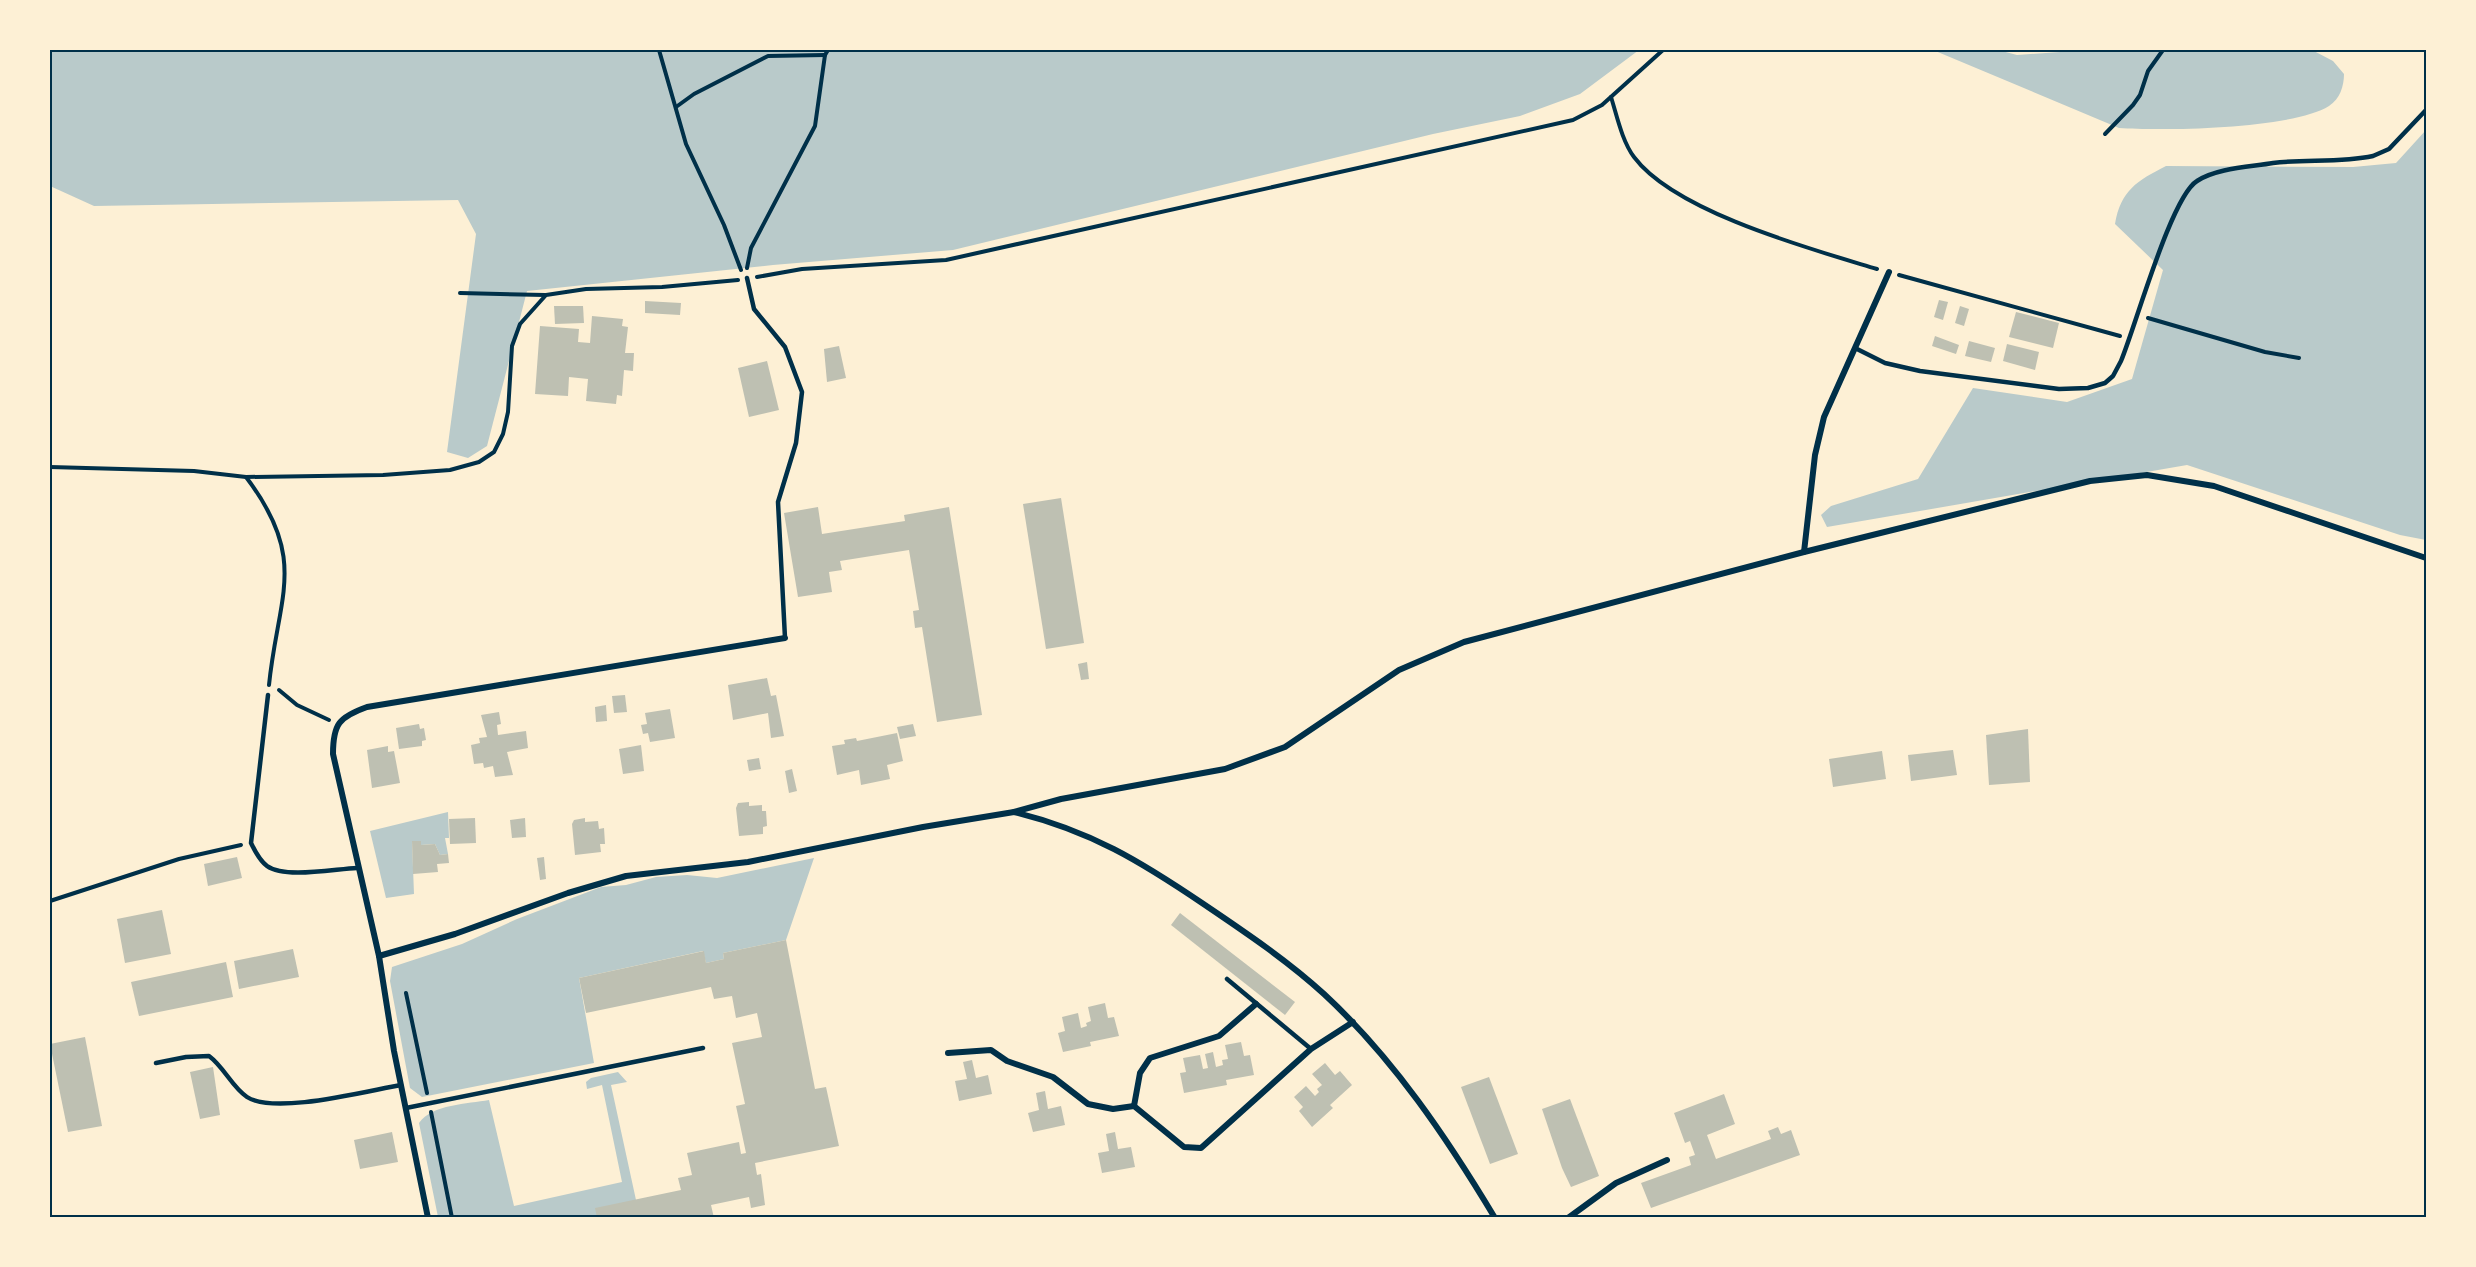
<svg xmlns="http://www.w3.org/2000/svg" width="2476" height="1267" viewBox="0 0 2476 1267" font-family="'Space Grotesk',sans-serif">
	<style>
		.green { fill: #b9caca }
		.building { fill: #bec0b2 }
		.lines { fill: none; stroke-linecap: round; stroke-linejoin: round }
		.path { stroke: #003049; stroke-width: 4 }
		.service { stroke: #003049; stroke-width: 4.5 }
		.minor { stroke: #003049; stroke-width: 6 }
		.neatline { fill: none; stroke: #003049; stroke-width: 2 }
	</style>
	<rect width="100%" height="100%" fill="#fdf0d5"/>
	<!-- green -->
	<g class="green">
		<path d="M 50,50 L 1639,50 L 1580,94 L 1520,116 L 1433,134 L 953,250 L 773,265 L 527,291 L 487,446 L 468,458 L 447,452 L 476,234 L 458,200 L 94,206 L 50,186 Z"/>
		<path d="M 1933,50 L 1998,50 L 2017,55 L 2088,50 L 2312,50 L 2333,61 L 2344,74 C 2344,86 2340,99 2329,106 C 2292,129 2165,131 2119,128 Z"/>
		<path d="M 2426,130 L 2426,540 L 2400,535 L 2187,465 L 1827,527 L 1821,515 L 1831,506 L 1918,479 L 1973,388 L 2067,402 L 2132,379 L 2163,270 L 2115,224 C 2121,190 2137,181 2166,166 L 2353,167 L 2396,163 Z"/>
		<path d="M 448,812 L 449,838 L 445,838 L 448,854 L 440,855 L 435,844 L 421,845 L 421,841 L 412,841 L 414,894 L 386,898 L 370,831 Z"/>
		<path d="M 814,858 L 786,940 L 723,953 L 724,959 L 706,963 L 703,951 L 579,978 L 594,1063 L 422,1097 L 410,1088 L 390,981 L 392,967 L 462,944 L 517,919 L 601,887 L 626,885 L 656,877 L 687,875 L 717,878 Z"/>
		<path d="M 618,1072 L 627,1082 L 611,1085 L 636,1200 L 597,1217 L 438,1217 L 419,1123 C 432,1104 468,1104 489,1100 L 514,1206 L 622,1182 L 602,1085 L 587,1089 L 586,1082 L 591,1078 Z"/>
	</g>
	<!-- building -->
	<g class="building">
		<path d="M 1939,300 L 1948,302 L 1943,320 L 1934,317 Z"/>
		<path d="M 645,301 L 681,303 L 680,315 L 645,313 Z"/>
		<path d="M 554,306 L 583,306 L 584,323 L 555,324 Z"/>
		<path d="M 1960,306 L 1969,309 L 1964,326 L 1955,323 Z"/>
		<path d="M 2016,312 L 2059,323 L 2053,348 L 2009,337 Z"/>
		<path d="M 592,316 L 623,319 L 622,326 L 628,327 L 625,353 L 634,353 L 633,371 L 624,370 L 622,396 L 617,395 L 616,404 L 586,401 L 588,379 L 569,377 L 568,396 L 535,394 L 540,326 L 579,329 L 578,342 L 590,343 Z"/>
		<path d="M 1935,336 L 1959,345 L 1956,354 L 1932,346 Z"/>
		<path d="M 1969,341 L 1995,348 L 1991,362 L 1965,356 Z"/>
		<path d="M 2007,344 L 2039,352 L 2035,370 L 2003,361 Z"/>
		<path d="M 839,346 L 846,378 L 827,382 L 824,349 Z"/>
		<path d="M 767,361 L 779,410 L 749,417 L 738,368 Z"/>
		<path d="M 1061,498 L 1084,643 L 1046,649 L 1023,504 Z"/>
		<path d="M 818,507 L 822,534 L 905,521 L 904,515 L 949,507 L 982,715 L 937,722 L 922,627 L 915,628 L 913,611 L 919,610 L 909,550 L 840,561 L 842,570 L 829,572 L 832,592 L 798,597 L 784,513 Z"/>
		<path d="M 1087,662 L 1089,679 L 1081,680 L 1078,664 Z"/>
		<path d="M 767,678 L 771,696 L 776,695 L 784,736 L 771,738 L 768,713 L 733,720 L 728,685 Z"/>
		<path d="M 625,695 L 627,712 L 614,713 L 612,696 Z"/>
		<path d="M 606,705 L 607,721 L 596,722 L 595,707 Z"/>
		<path d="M 670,709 L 675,738 L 650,742 L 648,733 L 643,734 L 641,725 L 647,724 L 645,713 Z"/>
		<path d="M 499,712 L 501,724 L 497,725 L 498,735 L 526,731 L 528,748 L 507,752 L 513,775 L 495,777 L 493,766 L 484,768 L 483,763 L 474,764 L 471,745 L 480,743 L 479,738 L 487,737 L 481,715 Z"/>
		<path d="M 419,724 L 420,729 L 424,728 L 426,740 L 422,741 L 422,746 L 399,749 L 396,728 Z"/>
		<path d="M 913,724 L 916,736 L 900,739 L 897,727 Z"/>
		<path d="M 2028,729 L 2030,782 L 1989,785 L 1986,735 Z"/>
		<path d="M 897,733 L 903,761 L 887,765 L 890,779 L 861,785 L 859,770 L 837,775 L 832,746 L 845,744 L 844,740 L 856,738 L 857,741 Z"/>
		<path d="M 641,745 L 644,771 L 623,774 L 619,749 Z"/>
		<path d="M 388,746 L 388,752 L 394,751 L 400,783 L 372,788 L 367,750 Z"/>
		<path d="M 1953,750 L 1957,775 L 1911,781 L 1908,755 Z"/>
		<path d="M 1882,751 L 1886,779 L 1833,787 L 1829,759 Z"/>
		<path d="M 759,758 L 761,769 L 749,771 L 747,760 Z"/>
		<path d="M 792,769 L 797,791 L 789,793 L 785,771 Z"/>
		<path d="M 749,802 L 749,806 L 762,805 L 762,811 L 766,811 L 767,826 L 763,827 L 763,834 L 739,836 L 736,808 L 738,803 Z"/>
		<path d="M 475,818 L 476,843 L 450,844 L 449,819 Z"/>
		<path d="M 525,818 L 526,837 L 512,838 L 510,820 Z"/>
		<path d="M 585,818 L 585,822 L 598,821 L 599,829 L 604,828 L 605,844 L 600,844 L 601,852 L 575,855 L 572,824 L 574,820 Z"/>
		<path d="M 412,841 L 421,841 L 421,845 L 435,844 L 440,855 L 448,854 L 449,863 L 437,864 L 438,872 L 413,874 Z"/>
		<path d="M 237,857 L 242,878 L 208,886 L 204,864 Z"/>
		<path d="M 544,857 L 546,879 L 540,880 L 537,858 Z"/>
		<path d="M 162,910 L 171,954 L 125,963 L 117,919 Z"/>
		<path d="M 1180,913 L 1295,1002 L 1285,1015 L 1171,925 Z"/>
		<path d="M 786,940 L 815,1089 L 826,1087 L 839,1146 L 755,1163 L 757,1175 L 761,1174 L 765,1205 L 751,1208 L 749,1197 L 711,1205 L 714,1218 L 597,1218 L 595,1208 L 681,1190 L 678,1178 L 692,1175 L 687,1153 L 739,1142 L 741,1154 L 746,1153 L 736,1106 L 745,1104 L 732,1043 L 762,1037 L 757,1013 L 736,1018 L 732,996 L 714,999 L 711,987 L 586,1013 L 579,978 L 704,951 L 706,963 L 724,959 L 723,953 Z"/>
		<path d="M 293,949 L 299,977 L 239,989 L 234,961 Z"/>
		<path d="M 226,962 L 233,997 L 139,1016 L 131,982 Z"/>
		<path d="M 1105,1003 L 1108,1018 L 1114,1017 L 1119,1036 L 1090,1042 L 1091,1046 L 1063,1052 L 1058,1033 L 1065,1031 L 1062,1017 L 1078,1013 L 1081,1028 L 1087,1026 L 1086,1023 L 1091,1021 L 1088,1007 Z"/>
		<path d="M 85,1037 L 102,1126 L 68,1132 L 50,1044 Z"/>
		<path d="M 1241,1042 L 1244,1056 L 1250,1055 L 1254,1075 L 1226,1080 L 1227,1085 L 1184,1093 L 1180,1073 L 1186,1072 L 1183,1058 L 1200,1055 L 1203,1069 L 1208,1068 L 1205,1054 L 1213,1052 L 1216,1067 L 1223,1065 L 1222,1060 L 1228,1059 L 1225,1045 Z"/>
		<path d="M 972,1060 L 976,1078 L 988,1075 L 992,1094 L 959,1101 L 955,1081 L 967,1079 L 963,1062 Z"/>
		<path d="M 1325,1063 L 1335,1075 L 1340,1071 L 1352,1085 L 1330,1105 L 1333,1108 L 1312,1127 L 1299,1111 L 1303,1107 L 1294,1097 L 1306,1086 L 1315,1096 L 1319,1092 L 1317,1089 L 1322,1085 L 1312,1074 Z"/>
		<path d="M 213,1067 L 220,1115 L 200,1119 L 190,1072 Z"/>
		<path d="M 1489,1077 L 1518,1154 L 1490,1164 L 1461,1087 Z"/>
		<path d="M 1045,1091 L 1048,1109 L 1061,1106 L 1065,1125 L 1033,1132 L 1028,1113 L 1039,1110 L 1036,1093 Z"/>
		<path d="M 1724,1094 L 1735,1124 L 1707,1135 L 1716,1159 L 1771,1139 L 1768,1131 L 1778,1127 L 1781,1134 L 1791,1130 L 1800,1155 L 1651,1208 L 1641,1183 L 1691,1165 L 1689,1157 L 1695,1155 L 1690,1141 L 1685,1143 L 1674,1113 Z"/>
		<path d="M 1570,1099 L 1599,1176 L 1571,1187 L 1562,1168 L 1542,1109 Z"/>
		<path d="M 392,1132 L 398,1162 L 360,1169 L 354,1140 Z"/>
		<path d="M 1115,1132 L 1118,1149 L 1131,1147 L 1135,1167 L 1102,1173 L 1098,1153 L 1109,1151 L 1106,1134 Z"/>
	</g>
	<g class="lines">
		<!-- path -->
		<g class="path">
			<path d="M 659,50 L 686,144 L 724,225 L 741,270"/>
			<path d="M 1611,97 C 1617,116 1622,141 1634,157 C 1675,212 1811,249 1877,269"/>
			<path d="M 676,107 L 694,94 L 768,56 L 825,55"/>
			<path d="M 2105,134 L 2133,105 L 2140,95 L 2148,71 L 2163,50"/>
			<path d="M 747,268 L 751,248 L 815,126 L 825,55 L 828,50"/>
			<path d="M 1899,275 L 2120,336"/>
			<path d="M 757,277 L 802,269 L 946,260 L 1573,120 L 1602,105 L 1663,50"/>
			<path d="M 460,293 L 545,295"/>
			<path d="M 2148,318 L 2265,352 L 2299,358"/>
			<path d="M 50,467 L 194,471 L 246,477 L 383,475 L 450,470 L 479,462 L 494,452 L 503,434 L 508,412 L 512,346 L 520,324 L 546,295 L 586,289 L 662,287 L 738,280"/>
			<path d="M 246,477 C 309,560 278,595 269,685"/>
			<path d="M 279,690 L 297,705 L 329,720"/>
			<path d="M 50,901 L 179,859 L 241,845"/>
			<path d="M 406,993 L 427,1093"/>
			<path d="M 431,1112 L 452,1218"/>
		</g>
		<!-- service -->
		<g class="service">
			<path d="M 747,278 L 754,309 L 785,347 L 802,392 L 796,443 L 778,502 L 785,638"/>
			<path d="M 1855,348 L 1885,363 L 1920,371 L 2059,389 L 2088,388 L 2105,383 L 2113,376 L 2121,361 C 2136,325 2171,197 2197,181 C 2217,168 2250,167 2273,163 C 2306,159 2341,163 2373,156 L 2389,149 L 2426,110"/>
			<path d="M 268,695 L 251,843 C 255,851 259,860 267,866 C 285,879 334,869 357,868"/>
			<path d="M 1227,979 L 1311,1049"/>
			<path d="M 156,1063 L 186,1057 L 209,1056 C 224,1067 232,1087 247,1097 C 275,1115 366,1091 401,1085"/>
			<path d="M 406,1108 L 703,1048"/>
		</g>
		<!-- minor -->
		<g class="minor">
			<path d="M 1804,552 L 1815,455 L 1824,417 L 1889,272"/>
			<path d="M 1014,812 C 1091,831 1140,861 1205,905 C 1245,932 1288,961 1324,994 C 1393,1058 1447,1138 1495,1218"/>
			<path d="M 379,956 L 455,934 L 568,893 L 626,876 L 748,862 L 923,827 L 1014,812 L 1061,799 L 1225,769 L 1285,747 L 1399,670 L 1464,642 L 1804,552 L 2090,481 L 2147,475 L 2214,486 L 2426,558"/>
			<path d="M 948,1053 L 991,1050 L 1007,1061 L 1053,1077 L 1088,1104 L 1113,1109 L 1134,1106 L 1184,1147 L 1201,1148 L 1311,1049 L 1353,1022"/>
			<path d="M 1134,1106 L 1140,1073 L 1150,1058 L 1219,1036 L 1256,1004"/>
			<path d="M 428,1218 L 394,1051 L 379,956 L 333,754 C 333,724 339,717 367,707 L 785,638"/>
			<path d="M 1568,1218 L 1616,1183 L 1667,1160"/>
		</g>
	</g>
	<!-- border -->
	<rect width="2476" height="1267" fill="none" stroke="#fdf0d5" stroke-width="102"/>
	<rect x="51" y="51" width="2374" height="1165" class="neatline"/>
</svg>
